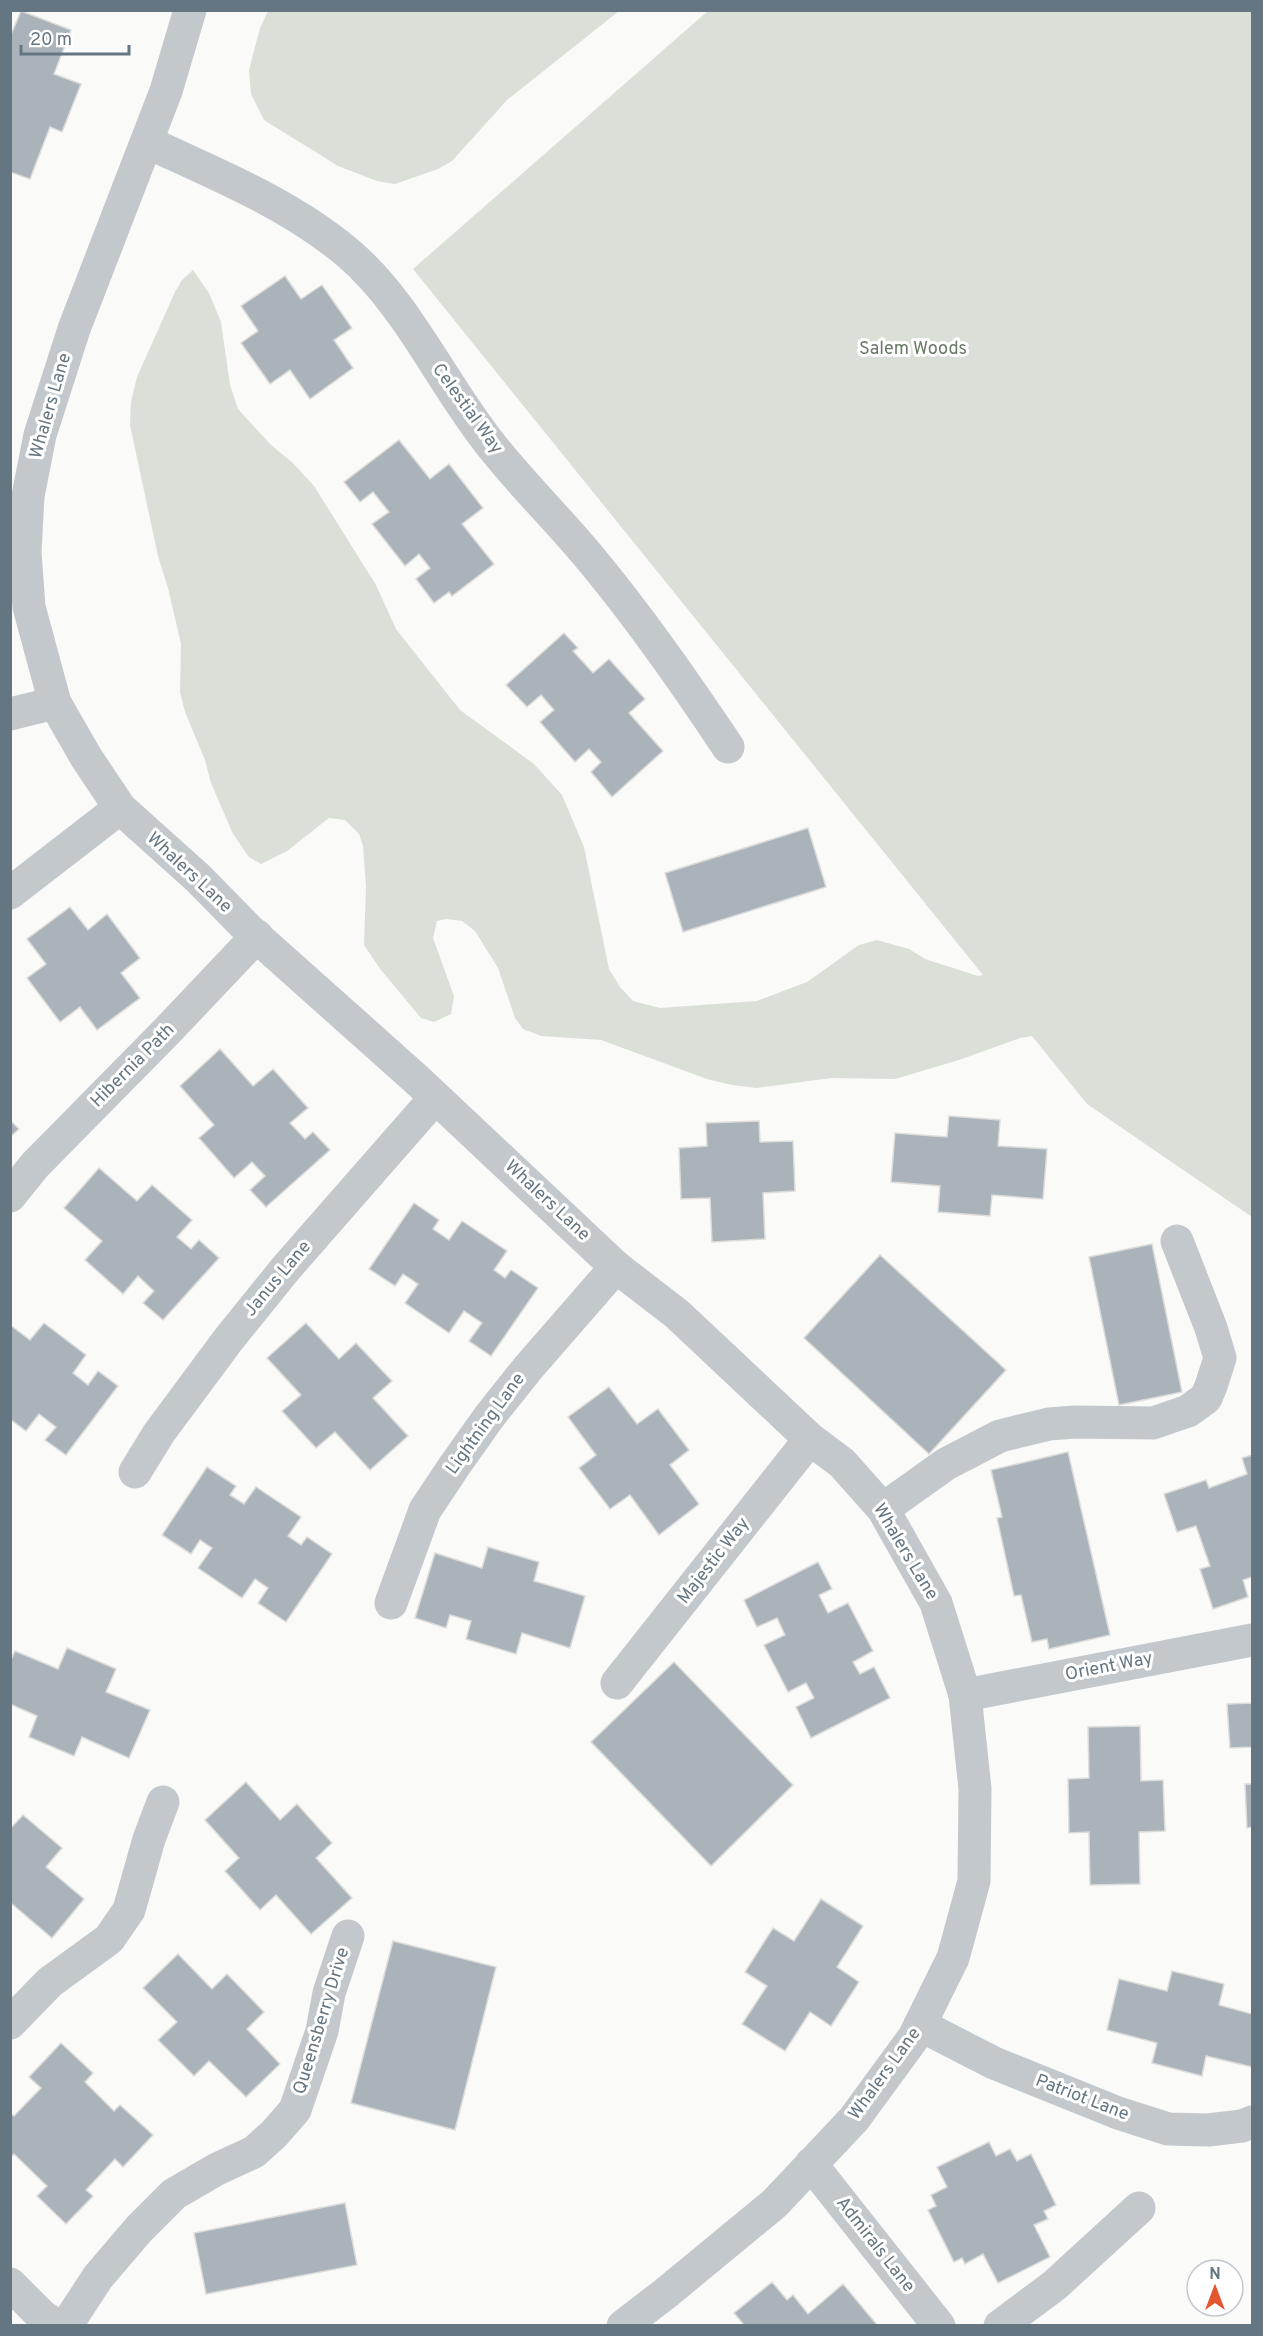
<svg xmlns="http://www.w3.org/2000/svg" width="1263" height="2336" viewBox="0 0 1263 2336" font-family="Overpass,sans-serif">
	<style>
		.green { fill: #dadfd7 }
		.building { fill: #aab3b9; stroke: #dcdcda; stroke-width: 1.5 }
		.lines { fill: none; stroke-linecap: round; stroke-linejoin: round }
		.minor { stroke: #c3c8cc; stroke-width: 33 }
		.labels { text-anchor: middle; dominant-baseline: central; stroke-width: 6; stroke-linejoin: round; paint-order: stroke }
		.park-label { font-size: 18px; fill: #687a64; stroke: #fff }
		.street-label { font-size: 18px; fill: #657683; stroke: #fff }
	</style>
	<rect width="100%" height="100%" fill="#fafaf8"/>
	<!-- green -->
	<g class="green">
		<path d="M 709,10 L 1252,11 L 1252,1217 L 1087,1104 L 1032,1036 L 1020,1038 L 959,1060 L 895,1079 L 832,1078 L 757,1088 L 732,1085 L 707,1079 L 601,1040 L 541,1036 L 523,1029 L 515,1018 L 498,968 L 475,931 L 462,921 L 446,919 L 437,921 L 433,938 L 454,996 L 451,1014 L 434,1022 L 421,1018 L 381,970 L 364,945 L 366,887 L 363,846 L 359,834 L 345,820 L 329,818 L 287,851 L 261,864 L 249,857 L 233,834 L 211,783 L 205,760 L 185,712 L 180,692 L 181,644 L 168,588 L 158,556 L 130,425 L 131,402 L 137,377 L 175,292 L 182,280 L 193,270 L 209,293 L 221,322 L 230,385 L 238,409 L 271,445 L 293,463 L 314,486 L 376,585 L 396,629 L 460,710 L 534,764 L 562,795 L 584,847 L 609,969 L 620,987 L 633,1001 L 660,1008 L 757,1001 L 807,982 L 859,945 L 877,940 L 909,949 L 925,959 L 978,976 L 983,975 L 413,269 Z"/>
		<path d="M 268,11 L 268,10 L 619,11 L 507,100 L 452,161 L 438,169 L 395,184 L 377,181 L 338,166 L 264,120 L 251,94 L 249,70 L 260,28 Z"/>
	</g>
	<!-- building -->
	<g class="building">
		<path d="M 21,11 L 71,30 L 54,74 L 81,84 L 62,132 L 50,127 L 30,179 L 10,172 L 10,37 Z"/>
		<path d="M 285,276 L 301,299 L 322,285 L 352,328 L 334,340 L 353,368 L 310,399 L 290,370 L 270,384 L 241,343 L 258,331 L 241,306 Z"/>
		<path d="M 399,440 L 430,479 L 449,464 L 483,508 L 462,524 L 494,564 L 452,596 L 449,592 L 434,603 L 416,579 L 430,568 L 419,554 L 405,566 L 372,524 L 389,512 L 373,492 L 360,502 L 344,482 Z"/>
		<path d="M 564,633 L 578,648 L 573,651 L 593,673 L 609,659 L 645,699 L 629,713 L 663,751 L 612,797 L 591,772 L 601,762 L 589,749 L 575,762 L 540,722 L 554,710 L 541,695 L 527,707 L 506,685 Z"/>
		<path d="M 808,828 L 826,887 L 683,932 L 665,873 Z"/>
		<path d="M 70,907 L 88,930 L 107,914 L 140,958 L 121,973 L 140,998 L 97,1030 L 80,1007 L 60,1022 L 27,978 L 46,964 L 27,939 Z"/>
		<path d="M 220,1049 L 253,1086 L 273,1069 L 308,1108 L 290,1123 L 305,1139 L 313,1132 L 330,1150 L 266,1207 L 250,1190 L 265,1176 L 252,1162 L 234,1178 L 199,1138 L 214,1125 L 180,1086 Z"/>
		<path d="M 949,1116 L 1000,1120 L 998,1146 L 1047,1149 L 1043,1199 L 992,1195 L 990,1216 L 938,1212 L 940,1186 L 891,1182 L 895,1133 L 947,1137 Z"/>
		<path d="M 10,1120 L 19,1129 L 10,1137 Z"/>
		<path d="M 759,1121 L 760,1142 L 793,1141 L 795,1191 L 763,1193 L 765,1239 L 712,1242 L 710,1198 L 681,1199 L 679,1148 L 707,1146 L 706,1123 Z"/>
		<path d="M 99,1168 L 137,1201 L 152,1185 L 192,1220 L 177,1237 L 191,1249 L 199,1240 L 219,1258 L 163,1320 L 143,1303 L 154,1291 L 138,1276 L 123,1294 L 85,1260 L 102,1241 L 64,1208 Z"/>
		<path d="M 414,1203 L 439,1220 L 433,1229 L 449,1240 L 462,1221 L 507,1251 L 494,1270 L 505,1278 L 511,1270 L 538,1288 L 491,1356 L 469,1341 L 482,1323 L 464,1311 L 449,1333 L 405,1303 L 418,1284 L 403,1274 L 395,1286 L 369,1269 Z"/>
		<path d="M 1152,1244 L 1182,1392 L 1119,1405 L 1089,1257 Z"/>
		<path d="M 880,1255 L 1006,1370 L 929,1454 L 804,1338 Z"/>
		<path d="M 44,1323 L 86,1355 L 73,1373 L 88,1385 L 98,1371 L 118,1386 L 66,1455 L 45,1440 L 56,1427 L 39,1414 L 26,1431 L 10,1419 L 10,1325 L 30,1340 Z"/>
		<path d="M 306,1323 L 339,1359 L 356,1343 L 392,1381 L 373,1398 L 408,1436 L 370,1470 L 335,1432 L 316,1448 L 282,1411 L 301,1395 L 267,1358 Z"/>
		<path d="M 609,1387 L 637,1424 L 658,1409 L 689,1450 L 670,1465 L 699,1504 L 659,1535 L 630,1495 L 610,1509 L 579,1468 L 596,1455 L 568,1417 Z"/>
		<path d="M 1068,1452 L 1110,1635 L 1049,1649 L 1047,1639 L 1032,1642 L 1021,1595 L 1014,1596 L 997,1518 L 1002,1517 L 991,1470 Z"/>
		<path d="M 1252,1455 L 1252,1577 L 1243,1580 L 1248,1597 L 1213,1609 L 1200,1569 L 1210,1566 L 1196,1526 L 1177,1532 L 1164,1494 L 1206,1480 L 1209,1488 L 1247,1474 L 1242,1458 Z"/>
		<path d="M 207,1467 L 236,1486 L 230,1495 L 244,1504 L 256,1487 L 301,1517 L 288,1536 L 301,1545 L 307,1537 L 332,1554 L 286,1622 L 258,1603 L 268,1588 L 255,1579 L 242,1598 L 198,1568 L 212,1548 L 200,1540 L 191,1554 L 162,1535 Z"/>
		<path d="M 488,1547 L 539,1562 L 534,1581 L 585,1596 L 570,1648 L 522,1633 L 516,1654 L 466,1639 L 471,1621 L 450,1615 L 446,1628 L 415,1618 L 435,1553 L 482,1568 Z"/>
		<path d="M 818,1562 L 832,1589 L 819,1595 L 828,1613 L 848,1603 L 873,1651 L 853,1662 L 860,1674 L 874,1667 L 890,1698 L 811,1738 L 796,1707 L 814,1698 L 806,1683 L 788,1692 L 764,1645 L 785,1635 L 777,1618 L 757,1627 L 744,1600 Z"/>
		<path d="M 67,1648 L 116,1669 L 106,1692 L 150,1710 L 129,1758 L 82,1737 L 74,1756 L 29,1737 L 37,1716 L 10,1704 L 10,1662 L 15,1651 L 58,1669 Z"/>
		<path d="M 674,1662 L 793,1785 L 711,1866 L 591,1742 Z"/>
		<path d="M 1252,1703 L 1252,1747 L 1230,1748 L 1227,1704 Z"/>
		<path d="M 1140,1726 L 1141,1781 L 1163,1780 L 1165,1831 L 1139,1832 L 1140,1884 L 1090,1885 L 1089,1832 L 1069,1833 L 1068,1779 L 1089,1778 L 1088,1727 Z"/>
		<path d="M 246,1782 L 280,1820 L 297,1804 L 332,1843 L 316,1858 L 352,1898 L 311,1934 L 276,1895 L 260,1910 L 225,1871 L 239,1858 L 205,1820 Z"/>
		<path d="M 1245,1784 L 1252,1784 L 1252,1827 L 1247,1828 Z"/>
		<path d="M 23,1815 L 62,1848 L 46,1867 L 84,1899 L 52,1938 L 12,1904 L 10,1906 L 10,1829 Z"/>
		<path d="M 821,1899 L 863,1926 L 837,1967 L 859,1982 L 831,2026 L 810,2012 L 785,2051 L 742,2024 L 767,1986 L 745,1972 L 773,1928 L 794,1941 Z"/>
		<path d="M 393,1941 L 496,1967 L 455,2130 L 351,2103 Z"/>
		<path d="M 178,1954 L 212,1989 L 227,1974 L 264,2012 L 247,2029 L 280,2064 L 246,2097 L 209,2061 L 194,2076 L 158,2040 L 177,2022 L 143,1988 Z"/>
		<path d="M 1172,1971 L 1224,1984 L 1219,2005 L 1252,2014 L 1252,2067 L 1206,2056 L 1202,2076 L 1152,2063 L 1157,2043 L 1107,2030 L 1119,1979 L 1167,1991 Z"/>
		<path d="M 61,2043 L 93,2073 L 85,2082 L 114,2111 L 120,2105 L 153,2135 L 123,2167 L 115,2159 L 86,2190 L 93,2196 L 66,2224 L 37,2196 L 47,2186 L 14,2154 L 10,2158 L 10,2113 L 14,2116 L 41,2088 L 29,2077 Z"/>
		<path d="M 989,2142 L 996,2156 L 1010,2149 L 1017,2161 L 1031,2154 L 1056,2205 L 1044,2211 L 1048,2219 L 1034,2225 L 1050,2257 L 998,2283 L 983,2254 L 965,2264 L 962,2258 L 954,2262 L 928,2210 L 936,2206 L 931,2195 L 947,2187 L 937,2167 Z"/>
		<path d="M 345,2203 L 357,2265 L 206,2294 L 194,2233 Z"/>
		<path d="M 772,2282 L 787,2300 L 793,2295 L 808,2314 L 843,2284 L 878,2326 L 745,2326 L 734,2313 Z"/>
	</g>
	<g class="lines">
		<!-- minor -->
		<g class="minor">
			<path d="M 190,10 L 166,91 L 74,329 L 40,435 L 28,496 L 25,552 L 29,607 L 55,703 L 86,757 L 120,808 L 198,878 L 249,930 L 416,1079 L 616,1267 L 677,1314 L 810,1439 L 842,1463 L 883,1509 L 936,1603 L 965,1695 L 975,1789 L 974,1881 L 953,1958 L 914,2037 L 854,2119 L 775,2203 L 666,2293 L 623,2326"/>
			<path d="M 147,142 C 215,174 289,203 348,253 C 408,304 442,384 491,445 C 523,486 562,523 595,564 C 643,622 686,684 728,747"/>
			<path d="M 10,714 L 55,703"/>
			<path d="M 10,893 L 120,808"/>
			<path d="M 10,1196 L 35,1165 L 168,1030 L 257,936"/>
			<path d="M 135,1472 L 159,1433 L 228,1340 L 287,1267 L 435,1098"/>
			<path d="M 883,1509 L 946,1464 L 1000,1436 L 1049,1424 L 1075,1422 L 1153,1423 L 1188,1411 L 1206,1398 L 1211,1386 L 1220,1358 L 1211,1328 L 1177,1241"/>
			<path d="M 391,1603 L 425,1510 L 455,1465 L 489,1417 L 528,1368 L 616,1267"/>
			<path d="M 617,1683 L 810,1439"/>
			<path d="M 965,1695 L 1252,1640"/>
			<path d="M 10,2023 L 50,1982 L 109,1939 L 129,1910 L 149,1839 L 163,1802"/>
			<path d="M 920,2025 L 994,2063 L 1118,2113 L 1168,2129 L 1208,2130 L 1242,2126 L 1252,2122"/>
			<path d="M 811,2164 L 939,2326"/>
			<path d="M 10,2284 L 41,2315 L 57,2326"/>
			<path d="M 66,2326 L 98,2277 L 139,2229 L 174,2194 L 217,2169 L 254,2152 L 274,2134 L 295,2110 L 322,2031 L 329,1993 L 348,1936"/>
			<path d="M 1000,2326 L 1055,2285 L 1139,2208"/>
		</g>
	</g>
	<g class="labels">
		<!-- park labels -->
		<g class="park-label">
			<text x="913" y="349">Salem Woods</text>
		</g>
		<!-- street labels -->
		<g class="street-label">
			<text transform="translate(51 406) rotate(-74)">Whalers Lane</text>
			<text transform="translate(467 409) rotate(54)">Celestial Way</text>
			<text transform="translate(189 873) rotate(43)">Whalers Lane</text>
			<text transform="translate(133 1066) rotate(-45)">Hibernia Path</text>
			<text transform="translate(547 1201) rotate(43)">Whalers Lane</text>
			<text transform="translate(278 1279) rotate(-50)">Janus Lane</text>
			<text transform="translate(486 1424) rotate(-54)">Lightning Lane</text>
			<text transform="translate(905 1552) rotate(59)">Whalers Lane</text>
			<text transform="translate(714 1561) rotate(-52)">Majestic Way</text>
			<text transform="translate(1109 1667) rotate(-11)">Orient Way</text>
			<text transform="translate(322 2021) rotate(-73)">Queensberry Drive</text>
			<text transform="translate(885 2074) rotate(-54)">Whalers Lane</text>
			<text transform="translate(1082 2098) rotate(21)">Patriot Lane</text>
			<text transform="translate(875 2245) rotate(52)">Admirals Lane</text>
		</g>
	</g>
	<!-- border -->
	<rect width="1263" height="2336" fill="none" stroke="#657683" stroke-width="24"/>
	<!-- north arrow -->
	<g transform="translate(1215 2288)"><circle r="28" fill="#ffffff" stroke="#c1c8cd" stroke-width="1.5"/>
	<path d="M0-4.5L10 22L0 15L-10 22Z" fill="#e4572e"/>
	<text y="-9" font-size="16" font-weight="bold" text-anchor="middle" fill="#657683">N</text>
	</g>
	<!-- scale -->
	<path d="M21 45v9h108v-9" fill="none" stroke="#657683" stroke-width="3"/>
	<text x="30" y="45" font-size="18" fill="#657683" stroke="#ffffff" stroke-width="4.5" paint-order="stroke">20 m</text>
</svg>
